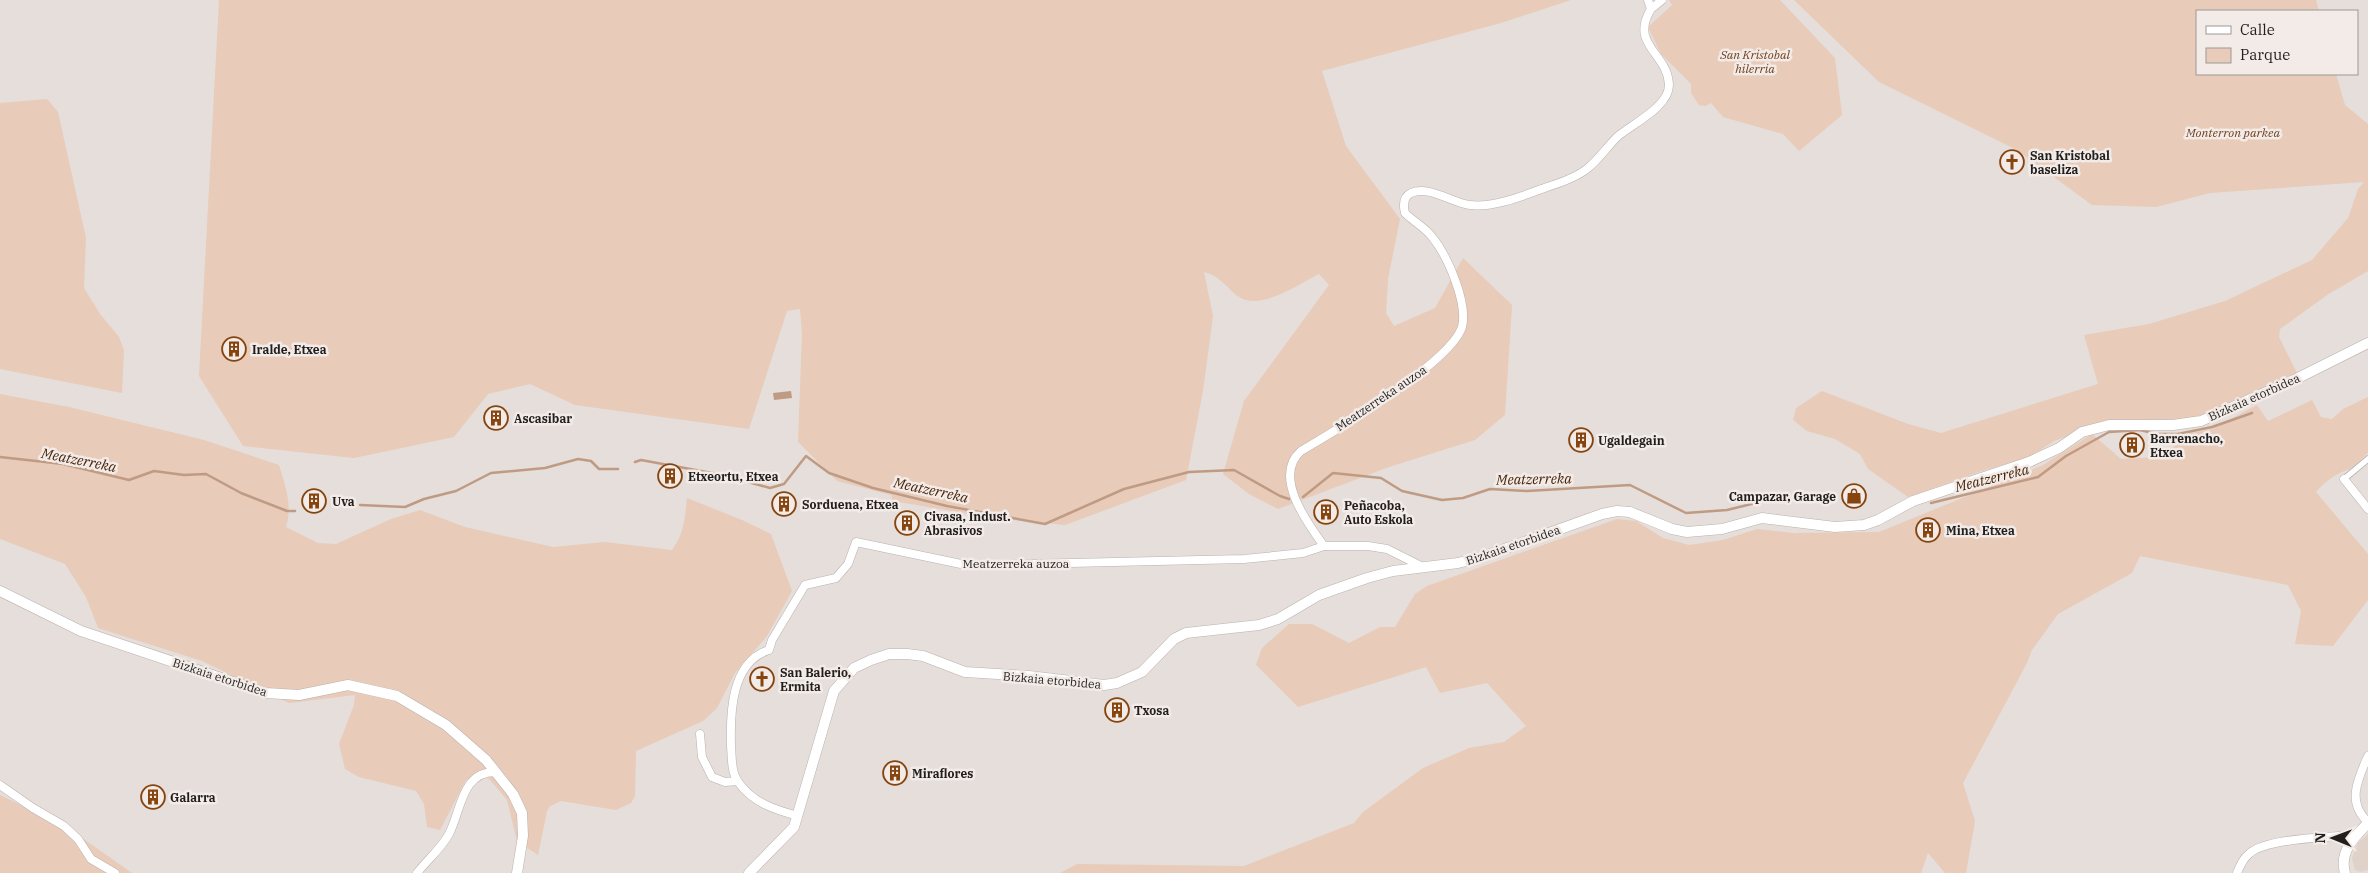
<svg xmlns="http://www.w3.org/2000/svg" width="2368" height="873" viewBox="0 0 2368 873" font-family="'IBM Plex Serif',serif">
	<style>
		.built { fill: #e0d2c9 }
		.green { fill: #e8cbb9 }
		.water { fill: #bf9b84 }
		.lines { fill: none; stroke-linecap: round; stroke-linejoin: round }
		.stream { stroke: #bf9b84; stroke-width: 2.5 }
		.pedestrian-casing { stroke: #b9b2ae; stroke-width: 7 }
		.minor-casing { stroke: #b9b2ae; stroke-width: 9 }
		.tertiary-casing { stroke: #b9b2ae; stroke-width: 11 }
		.pedestrian { stroke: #fff; stroke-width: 5.5 }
		.minor { stroke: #fff; stroke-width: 8 }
		.tertiary { stroke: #fff; stroke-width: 10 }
		.labels { text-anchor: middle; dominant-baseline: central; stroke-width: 5; stroke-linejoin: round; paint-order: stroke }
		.park-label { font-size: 12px; font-style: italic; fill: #73411e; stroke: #f2ebe7 }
		.poi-label { font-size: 12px; font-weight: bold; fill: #211e1d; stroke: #f2ebe7; text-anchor: start }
		.street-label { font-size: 12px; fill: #211e1d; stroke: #f2ebe7 }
		.water-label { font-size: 14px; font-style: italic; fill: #472307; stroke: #f2ebe7 }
	</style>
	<rect width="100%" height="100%" fill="#e5deda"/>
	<!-- built -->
	<path class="built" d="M 2368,834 L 2368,870 L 2360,872 L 2355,870 L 2352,858 L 2358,843 Z"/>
	<!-- green -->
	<g class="green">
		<path d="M 219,0 L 1571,0 L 1501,23 L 1322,71 L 1346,146 L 1400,219 L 1388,279 L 1386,313 L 1394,326 L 1435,308 L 1463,258 L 1512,305 L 1505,415 L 1475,440 L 1389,467 L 1278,509 L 1249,494 L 1223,474 L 1244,401 L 1329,285 L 1319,274 C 1299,284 1261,311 1239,297 C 1225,287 1222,277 1204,272 L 1213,316 L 1203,391 L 1186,480 L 1065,525 L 992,518 L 893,501 L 891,495 L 837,481 L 798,442 L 802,334 L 800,309 L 787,311 L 749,429 L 575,405 L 530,384 L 488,394 L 454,437 L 354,458 L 243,446 L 199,376 Z"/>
		<path d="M 1669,0 L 1780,0 L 1835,58 L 1842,115 L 1799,151 L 1783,134 L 1723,117 L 1711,103 L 1705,106 L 1699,105 L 1691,93 L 1691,84 L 1661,54 L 1648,27 L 1672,5 Z"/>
		<path d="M 1794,0 L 2316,0 L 2319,11 L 2197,11 L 2197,74 L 2336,74 L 2345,105 L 2368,124 L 2368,271 L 2327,295 L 2280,329 L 2279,337 L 2297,373 L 2218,410 L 2187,419 L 2142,420 L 2097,425 L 2054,441 L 2030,457 L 1982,471 L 1908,497 L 1868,469 L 1860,454 L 1835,439 L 1807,431 L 1793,420 L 1796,408 L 1822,391 L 1908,424 L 1941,433 L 2098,384 L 2084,335 L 2149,324 L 2225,301 L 2312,260 L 2348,218 L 2358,189 L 2364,182 L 2210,193 L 2156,207 L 2092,205 L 2017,150 L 1879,82 Z"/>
		<path d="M 47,99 L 58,112 L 86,238 L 84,288 L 100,314 L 119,337 L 124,350 L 122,393 L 0,369 L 0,103 Z"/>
		<path d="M 0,394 L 69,407 L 204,440 L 279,465 C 285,485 293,506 286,527 L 318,543 L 336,544 L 391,519 L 420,510 L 465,527 L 553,547 L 605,542 L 672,550 C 684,534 685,518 687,498 L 742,520 L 771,534 L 792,591 L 767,636 L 735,673 L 717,708 L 703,721 L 636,751 L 635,796 L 631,803 L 616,810 L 561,801 L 550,806 L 547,811 L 538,855 L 517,841 L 507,800 L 485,774 L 466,780 L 440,830 L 427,827 L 424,804 L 416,791 L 359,777 L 345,769 L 339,744 L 354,705 L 355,695 L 289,703 L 202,661 L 98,628 L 86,597 L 65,564 L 0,539 Z"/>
		<path d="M 2368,397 L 2368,453 C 2362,458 2354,468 2347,470 C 2333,475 2325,482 2316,492 L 2368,554 L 2368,600 L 2333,646 L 2295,644 L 2301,611 L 2288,585 L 2140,556 L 2132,573 L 2058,614 L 2032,650 L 2027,663 L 1963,783 L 1975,821 L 1966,873 L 1945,873 L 1928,853 L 1921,873 L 1060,873 L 1077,864 L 1244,866 L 1354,823 L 1363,812 L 1423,768 L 1469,748 L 1504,742 L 1526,726 L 1487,683 L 1440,693 L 1426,667 L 1298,707 L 1256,665 L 1262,648 L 1289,624 L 1312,624 L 1349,643 L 1380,627 L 1395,627 L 1415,594 L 1427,586 L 1617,519 L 1636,521 L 1663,538 L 1689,545 L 1723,540 L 1757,529 L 1793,533 L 1879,532 L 2043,465 L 2092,434 L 2121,459 L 2163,457 L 2186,434 L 2212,429 L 2257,405 L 2268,421 L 2312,400 L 2321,417 L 2332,419 L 2343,409 Z"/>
		<path d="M 0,795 L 68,828 L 132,873 L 0,873 Z"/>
	</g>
	<!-- water -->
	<path class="water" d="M 791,391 L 792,398 L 774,400 L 773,393 Z"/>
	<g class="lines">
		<!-- stream -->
		<g class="stream">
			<path d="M 0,457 L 63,464 L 129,480 L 154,471 L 184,475 L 206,474 L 241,493 L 287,511 L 295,511"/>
			<path d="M 635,462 L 641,460 L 723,475 L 770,488 L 784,484 L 806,456 L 829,473 L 873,488 L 947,506 L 1045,524 L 1124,489 L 1189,472 L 1234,470 L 1280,496 L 1289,499"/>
			<path d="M 1303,497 L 1333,473 L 1381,478 L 1402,491 L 1442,500 L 1463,498 L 1490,489 L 1527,491 L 1630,485 L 1686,513 L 1727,510 L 1772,499"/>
			<path d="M 1931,503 L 2038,477 L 2066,456 L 2109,432 L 2140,430 L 2157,434 L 2178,434 L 2212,427 L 2252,413"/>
			<path d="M 360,505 L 405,507 L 424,499 L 456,491 L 491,473 L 545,468 L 578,459 L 591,461 L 599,469 L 618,469"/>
		</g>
		<!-- pedestrian casing -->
		<g class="pedestrian-casing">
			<path id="pedestrian" d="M 2344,479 L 2368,459"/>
		</g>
		<!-- minor casing -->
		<g class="minor-casing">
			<g id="minor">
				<path d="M 1648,0 L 1651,9 L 1662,0"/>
				<path d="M 2344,479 L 2368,509"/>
				<path d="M 1324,546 C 1308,524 1272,476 1301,451 C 1335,431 1451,362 1462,327 C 1468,303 1448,257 1433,238 C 1426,228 1414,222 1405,213 C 1403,205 1403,197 1411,193 C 1429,185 1452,203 1470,205 C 1494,208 1525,195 1547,187 C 1560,183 1577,177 1588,168 C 1599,159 1607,147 1617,137 C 1632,124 1669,107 1669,85 C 1668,53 1629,45 1651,9"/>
				<path d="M 700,734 L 702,757 L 712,777 L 725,782 L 737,781"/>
				<path d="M 2368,756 C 2358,779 2346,802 2368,822"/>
				<path d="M 0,785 L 33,808 L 64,826 L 78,839 L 91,859 L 115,873"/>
				<path d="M 798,816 C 776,810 753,803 739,783 C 731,773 732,758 731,746 C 730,713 731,662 769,650 L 772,640 L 805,585 L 836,578 L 848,564 L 856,542 L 961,564 L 987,565 L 1244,559 L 1303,553 L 1324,546 L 1368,546 L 1387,549 L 1423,567"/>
				<path d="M 417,873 C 427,860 441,849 449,834 C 461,812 461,771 496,772"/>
				<path d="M 2237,873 C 2240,866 2243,858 2250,853 C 2269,838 2325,838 2350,835 L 2354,837"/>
			</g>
		</g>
		<!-- tertiary casing -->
		<g class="tertiary-casing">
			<g id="tertiary">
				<path d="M 0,591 L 81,631 L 266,693 L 299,695 L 348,685 L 397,696 L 446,725 L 486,760 L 513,794 L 522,813 L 523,836 L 517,873"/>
				<path d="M 749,873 L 794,827 L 834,691 L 854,668 L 871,660 L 889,654 L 907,654 L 923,656 L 965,672 L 1029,676 L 1104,685 L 1117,683 L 1142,672 L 1174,639 L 1186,633 L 1259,625 L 1278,619 L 1319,595 L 1367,578 L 1393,571 L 1458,563 L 1482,557 L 1602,514 L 1617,511 L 1630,512 L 1672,529 L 1687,532 L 1722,529 L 1762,518 L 1835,527 L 1864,525 L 1878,520 L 1913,501 L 2029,462 L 2059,448 L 2082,432 L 2109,425 L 2173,425 L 2201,421 L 2296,379 L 2368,343"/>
				<path d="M 2345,873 C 2339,852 2354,837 2368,823"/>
			</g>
		</g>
		<!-- pedestrian -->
		<use href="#pedestrian" class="pedestrian"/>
		<!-- minor -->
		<use href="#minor" class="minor"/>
		<!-- tertiary -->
		<use href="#tertiary" class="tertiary"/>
	</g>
	<!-- icons -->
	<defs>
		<g id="church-ring" transform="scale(1.25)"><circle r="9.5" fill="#f2ebe7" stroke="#86450f" stroke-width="1.5"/><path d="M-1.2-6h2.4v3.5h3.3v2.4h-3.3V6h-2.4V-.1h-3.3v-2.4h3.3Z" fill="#86450f"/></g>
		<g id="building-ring" transform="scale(1.25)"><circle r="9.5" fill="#f2ebe7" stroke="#86450f" stroke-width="1.5"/><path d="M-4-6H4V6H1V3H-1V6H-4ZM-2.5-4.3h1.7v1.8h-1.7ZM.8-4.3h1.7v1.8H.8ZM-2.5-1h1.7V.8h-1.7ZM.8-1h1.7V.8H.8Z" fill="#86450f"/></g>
		<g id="shop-ring" transform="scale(1.25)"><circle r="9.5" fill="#f2ebe7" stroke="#86450f" stroke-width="1.5"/><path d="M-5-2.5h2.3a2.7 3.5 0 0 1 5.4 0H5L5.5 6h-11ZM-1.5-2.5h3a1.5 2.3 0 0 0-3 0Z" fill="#86450f"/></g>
	</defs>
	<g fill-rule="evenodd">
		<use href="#church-ring" x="2012" y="162"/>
		<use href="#building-ring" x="234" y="349"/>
		<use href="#building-ring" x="496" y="418"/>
		<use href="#building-ring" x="1581" y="440"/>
		<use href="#building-ring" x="2132" y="445"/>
		<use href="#building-ring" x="670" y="476"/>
		<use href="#shop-ring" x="1854" y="496"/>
		<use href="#building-ring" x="314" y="501"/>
		<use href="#building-ring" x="784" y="504"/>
		<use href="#building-ring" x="1326" y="512"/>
		<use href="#building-ring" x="907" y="523"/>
		<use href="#building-ring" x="1928" y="530"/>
		<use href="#church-ring" x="762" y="679"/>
		<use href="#building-ring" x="1117" y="710"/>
		<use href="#building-ring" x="895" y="773"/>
		<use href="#building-ring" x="153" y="797"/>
	</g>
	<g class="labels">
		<!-- park labels -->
		<g class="park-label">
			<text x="1755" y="54">San Kristobal<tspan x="1755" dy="14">hilerria</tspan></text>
			<text x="2233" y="132">Monterron parkea</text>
		</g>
		<!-- poi labels -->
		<g class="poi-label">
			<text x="2030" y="155">San Kristobal<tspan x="2030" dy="14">baseliza</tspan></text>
			<text x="252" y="349">Iralde, Etxea</text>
			<text x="514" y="418">Ascasibar</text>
			<text x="2150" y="438">Barrenacho,<tspan x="2150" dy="14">Etxea</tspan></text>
			<text x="1598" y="440">Ugaldegain</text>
			<text x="688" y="476">Etxeortu, Etxea</text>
			<text x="1836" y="496" text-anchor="end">Campazar, Garage</text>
			<text x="332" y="501">Uva</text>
			<text x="802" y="504">Sorduena, Etxea</text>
			<text x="1344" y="505">Peñacoba,<tspan x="1344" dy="14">Auto Eskola</tspan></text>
			<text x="924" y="516">Civasa, Indust.<tspan x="924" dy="14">Abrasivos</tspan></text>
			<text x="1946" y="530">Mina, Etxea</text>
			<text x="780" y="672">San Balerio,<tspan x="780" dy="14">Ermita</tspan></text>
			<text x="1134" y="710">Txosa</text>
			<text x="912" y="773">Miraflores</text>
			<text x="170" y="797">Galarra</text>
		</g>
		<!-- street labels -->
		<g class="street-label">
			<text transform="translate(2254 397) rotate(-24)">Bizkaia etorbidea</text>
			<text transform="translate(1381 398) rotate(-34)">Meatzerreka auzoa</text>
			<text transform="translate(1513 545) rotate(-19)">Bizkaia etorbidea</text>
			<text x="1016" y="563">Meatzerreka auzoa</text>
			<text transform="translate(220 677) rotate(18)">Bizkaia etorbidea</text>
			<text transform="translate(1052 680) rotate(5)">Bizkaia etorbidea</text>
		</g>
		<!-- water labels -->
		<g class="water-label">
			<text transform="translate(79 460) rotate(11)">Meatzerreka</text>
			<text transform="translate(1992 478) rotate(-14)">Meatzerreka</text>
			<text transform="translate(1534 479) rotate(-1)">Meatzerreka</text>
			<text transform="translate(931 490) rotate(12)">Meatzerreka</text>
		</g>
	</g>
	<!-- legend -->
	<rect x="2196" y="10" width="162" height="65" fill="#f2ebe7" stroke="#9e9996"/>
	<rect x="2206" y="26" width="25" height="8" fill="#ffffff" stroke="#9e9996"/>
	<text x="2240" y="35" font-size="15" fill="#211e1d">Calle</text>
	<rect x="2206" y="48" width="25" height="15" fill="#e8cbb9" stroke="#9e9996"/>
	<text x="2240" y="60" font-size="15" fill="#211e1d">Parque</text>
	<!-- north arrow -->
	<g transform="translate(2333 838) rotate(271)" stroke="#f2ebe7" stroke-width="4" paint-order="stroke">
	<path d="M0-4L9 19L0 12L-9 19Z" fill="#211e1d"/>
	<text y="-8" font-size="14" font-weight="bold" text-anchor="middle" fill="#211e1d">N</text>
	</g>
</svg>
